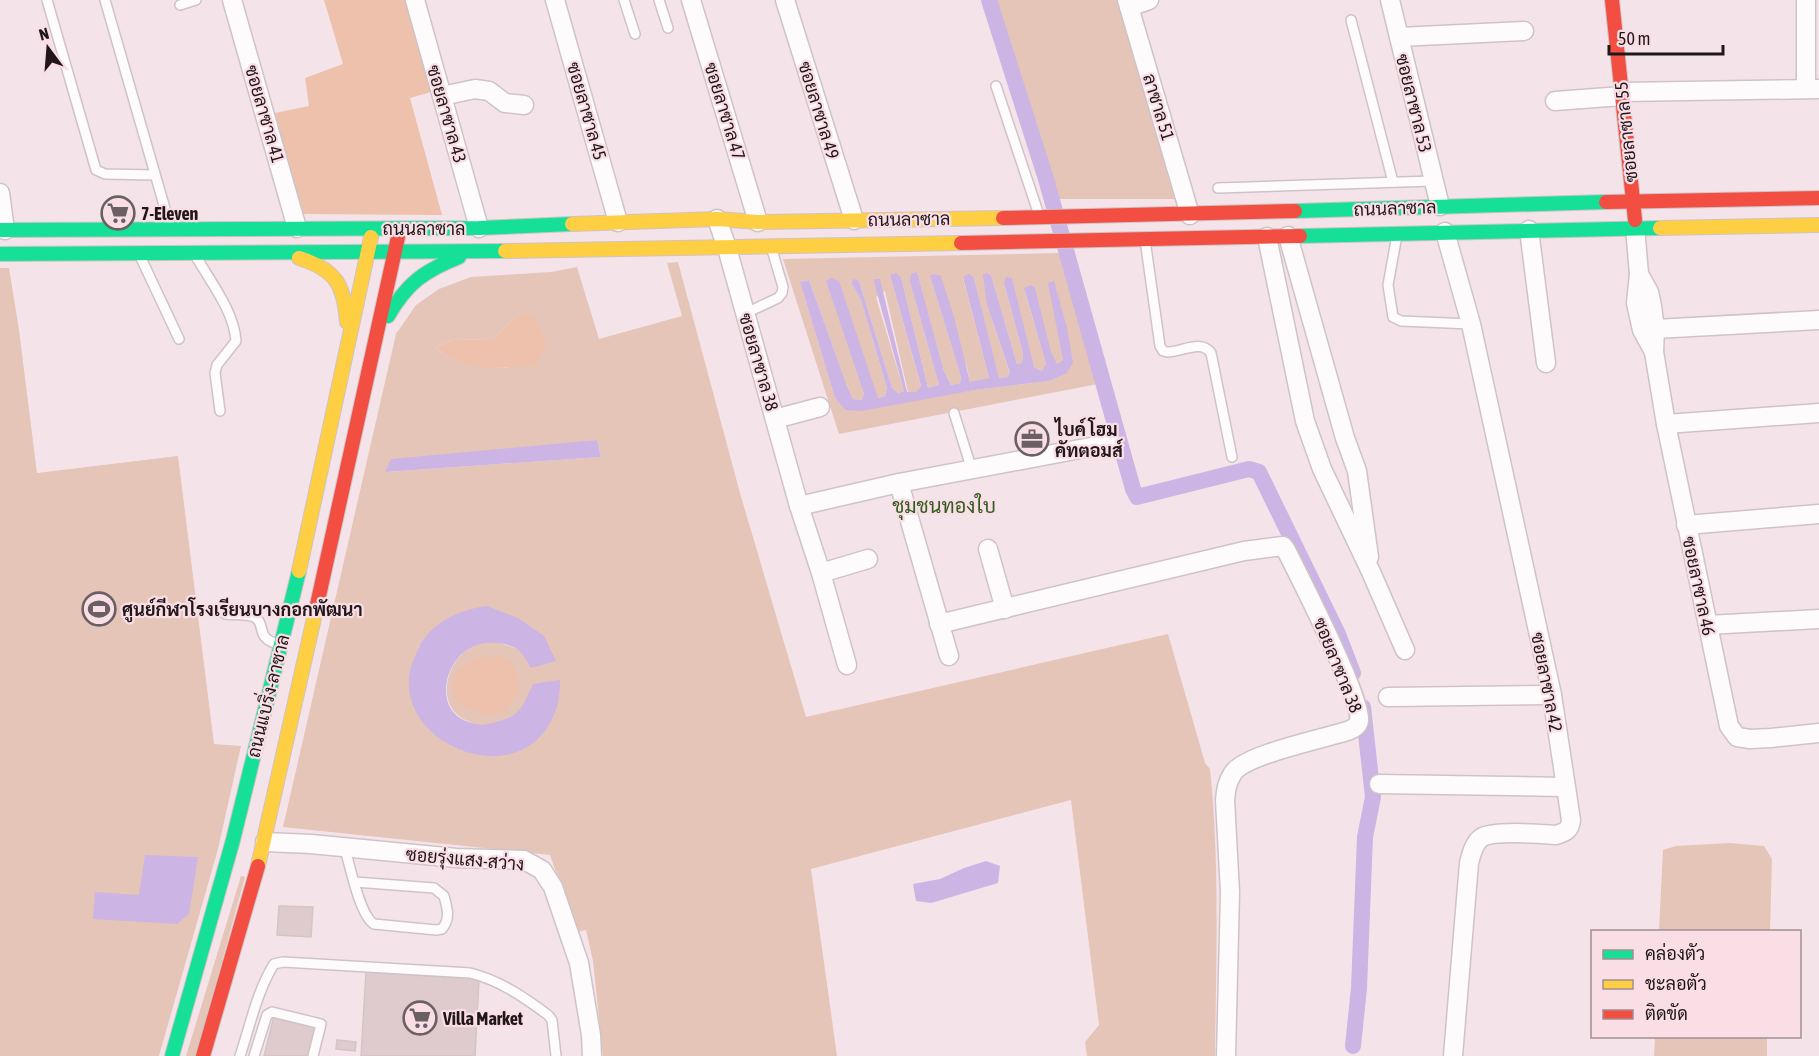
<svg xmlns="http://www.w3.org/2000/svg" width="1819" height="1056" viewBox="0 0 1819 1056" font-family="'Asap Condensed',Sarabun,sans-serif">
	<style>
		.green { fill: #e5c5b7; fill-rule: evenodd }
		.forest { fill: #edc1ac }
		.water { fill: #ccb4e4 }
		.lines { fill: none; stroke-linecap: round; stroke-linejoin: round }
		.canal { stroke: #ccb4e4; stroke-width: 16 }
		.building { fill: #dfcbcd; stroke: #d1c5c6; stroke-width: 1.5 }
		.lane-casing { stroke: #cfc3c7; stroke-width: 12 }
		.street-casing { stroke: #cfc3c7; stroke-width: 21 }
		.fast-casing { stroke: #cfc3c7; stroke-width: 16 }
		.slow-casing { stroke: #cfc3c7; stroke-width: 16 }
		.jam-casing { stroke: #cfc3c7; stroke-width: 16 }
		.lane { stroke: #fdfbfc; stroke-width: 9 }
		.street { stroke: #fdfbfc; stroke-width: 18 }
		.fast { stroke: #16e098; stroke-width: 14 }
		.slow { stroke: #ffcf43; stroke-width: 14 }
		.jam { stroke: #f24e42; stroke-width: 14 }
		.labels { text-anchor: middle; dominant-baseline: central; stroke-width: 4.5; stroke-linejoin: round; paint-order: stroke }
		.street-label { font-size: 18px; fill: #20171a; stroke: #fadee6 }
		.poi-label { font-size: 18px; font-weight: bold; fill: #20171a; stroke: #fadee6; text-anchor: start }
		.neighbourhood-label { font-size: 20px; fill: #315b20; stroke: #fadee6 }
	</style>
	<rect width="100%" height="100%" fill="#f4e4e9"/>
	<!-- green -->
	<g class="green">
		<path d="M 995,0 L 1119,0 L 1179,199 L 1058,199 Z"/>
		<path d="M 1061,253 L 1098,384 L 839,434 L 783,259 ZM 917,273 L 944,371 L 951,385 L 960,383 L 961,377 L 930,276 L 967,367 L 970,383 L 989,378 L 963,278 L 974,278 L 998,378 L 1008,377 L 1010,374 L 987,305 L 987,273 L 991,275 L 1017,364 L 1022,363 L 1023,354 L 1004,283 L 1034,367 L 1042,371 L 1046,364 L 1024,289 L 1056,365 L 1063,360 L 1061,347 L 1066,374 L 1049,381 L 975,390 L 845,410 L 835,398 L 800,282 L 809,280 L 847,386 L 853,399 L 862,400 L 864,394 L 827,282 L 831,278 L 877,398 L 885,396 L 887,388 L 861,300 L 852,284 L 859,281 L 892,388 L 898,393 L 904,391 L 876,297 L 885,291 L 908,392 L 916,392 L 921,387 L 890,275 L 901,277 L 928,388 L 939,385 L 910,282 Z"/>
		<path d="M 678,262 L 740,493 L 806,717 L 1168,634 L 1205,763 L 1210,769 C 1220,864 1216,960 1215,1056 L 1087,1056 L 1085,1042 L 1099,1025 L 1071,800 L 811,869 L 837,1056 L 603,1056 L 593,961 L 586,930 L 577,932 L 550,855 L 283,827 L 396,334 L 416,305 L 439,289 L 471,277 L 551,272 L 577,267 L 599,339 L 682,316 L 667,263 ZM 521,313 L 508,368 C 483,367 455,366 436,348 L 452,340 L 493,339 ZM 597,440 L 601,457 L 386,472 ZM 544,636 L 519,650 C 508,645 491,639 478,642 C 475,643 470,648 467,650 C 444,666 436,709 468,721 C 472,723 477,726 481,726 C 494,727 509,718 520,712 L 462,751 L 410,694 L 410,672 L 419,646 Z"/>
		<path d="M 0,268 L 9,268 L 19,330 L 37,473 L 178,456 L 214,744 L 241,746 L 218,849 L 159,1056 L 0,1056 Z"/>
		<path d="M 1730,843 L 1764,846 L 1772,859 L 1770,931 L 1659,931 L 1663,850 L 1676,846 Z"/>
		<path d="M 241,876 L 245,877 L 196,1056 L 186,1056 Z"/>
		<path d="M 1655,1037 L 1767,1037 L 1767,1056 L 1654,1056 Z"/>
	</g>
	<!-- forest -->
	<g class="forest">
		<path d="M 324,0 L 406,0 L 431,92 L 410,98 L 442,215 L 301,214 L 275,113 L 309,106 L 305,78 L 343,64 Z"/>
		<path d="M 521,313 L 533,316 L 547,344 L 536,365 C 502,369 462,372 436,348 L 452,340 L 493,339 Z"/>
		<path d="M 500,656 C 518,663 518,676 519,693 L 503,713 L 485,715 L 458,704 L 452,688 L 459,669 L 478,658 Z"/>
	</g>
	<!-- water -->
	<g class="water">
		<path d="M 917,272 L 944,371 L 951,385 L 960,383 L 961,377 L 930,276 L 934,274 L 941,276 L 954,317 L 970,382 L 989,378 L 963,277 L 969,274 L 974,278 L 999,378 L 1008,377 L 1010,373 L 987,305 L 983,275 L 987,273 L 991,275 L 1017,364 L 1022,363 L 1023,354 L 1004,283 L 1006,277 L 1012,278 L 1034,367 L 1042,371 L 1046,364 L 1024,288 L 1031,285 L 1035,288 L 1051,352 L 1057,364 L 1063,360 L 1048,283 L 1054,281 L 1067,328 L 1073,363 L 1066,374 L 1049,381 L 975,390 L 861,411 L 845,410 L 835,398 L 800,282 L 809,280 L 847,386 L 853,399 L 862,400 L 864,394 L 826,281 L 831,278 L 839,281 L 878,398 L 885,396 L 887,388 L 861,300 L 852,284 L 853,279 L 859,281 L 892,388 L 898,393 L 904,391 L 874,282 L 875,279 L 880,279 L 907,392 L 916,392 L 921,386 L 890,275 L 896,273 L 901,277 L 928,388 L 939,385 L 910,282 L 911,274 Z"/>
		<path d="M 597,440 L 601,457 L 385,472 L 391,459 Z"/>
		<path d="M 487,606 L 518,618 L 544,636 L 556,661 L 531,668 C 527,662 523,653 517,649 C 510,645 503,643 495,643 C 448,638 428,707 466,721 C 474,724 480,726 488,724 C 520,717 520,712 533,684 L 560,680 C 560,696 558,709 550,723 C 513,791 396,744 410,671 C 411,665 414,659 416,654 C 427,624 457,610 487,606 Z"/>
		<path d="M 145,855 L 198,857 L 189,914 L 177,924 L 93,919 L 95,892 L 139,895 Z"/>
		<path d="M 986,861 L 1000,866 L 998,883 L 931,903 L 916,901 L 913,884 L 940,879 L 964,868 Z"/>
	</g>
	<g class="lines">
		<!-- canal -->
		<g class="canal">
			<path d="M 989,0 L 1046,179 L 1133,489 L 1137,497 L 1249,469 L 1259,472 L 1338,634 L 1353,673"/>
			<path d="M 1353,1046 L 1359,988 L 1365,837 L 1373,797 L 1363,707"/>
		</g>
	</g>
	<!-- building -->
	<g class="building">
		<path d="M 279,906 L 313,907 L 311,937 L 277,935 Z"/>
		<path d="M 366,972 L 479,979 L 475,1056 L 361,1056 Z"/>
		<path d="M 274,1016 L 317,1027 L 309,1056 L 264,1056 Z"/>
		<path d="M 337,1040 L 356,1042 L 355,1051 L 336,1049 Z"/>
	</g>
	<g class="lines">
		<!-- lane casing -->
		<g class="lane-casing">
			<g id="lane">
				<path d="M 47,0 L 96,170 L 105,174 L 155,175"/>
				<path d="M 105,0 L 170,226"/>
				<path d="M 624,0 L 635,34"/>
				<path d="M 659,0 L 668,28"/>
				<path d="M 180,5 L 196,0"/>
				<path d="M 1351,20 L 1393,182"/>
				<path d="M 996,86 L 1039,215"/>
				<path d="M 1218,188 L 1433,181"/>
				<path d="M 1397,235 L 1388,285 L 1393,317 L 1401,321 L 1471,324"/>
				<path d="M 1145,240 L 1160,346 L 1163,351 L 1167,352 C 1182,352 1201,339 1211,353 L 1232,457"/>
				<path d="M 195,255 C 210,281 234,311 236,341 L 217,365 L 215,373 L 220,411"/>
				<path d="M 140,256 L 179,339"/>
				<path d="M 746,313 L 778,298 L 782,293 L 783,287 L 772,250"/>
				<path d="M 954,413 L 972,470"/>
				<path d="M 225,614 C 233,615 247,614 254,617 C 267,623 254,639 279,644"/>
				<path d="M 345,849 C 350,866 360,916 374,924 L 436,930 L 442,929 C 451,918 447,908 444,896 L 434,888 L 355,882"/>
				<path d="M 240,1056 C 250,1026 257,991 274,964 L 283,962 L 470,973 C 499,980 524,997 548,1015 L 552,1020 L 556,1056"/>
				<path d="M 254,1056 L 267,1015 L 272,1012 L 321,1024 L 313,1056"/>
			</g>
		</g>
		<!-- street casing -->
		<g class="street-casing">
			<g id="street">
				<path d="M 232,0 L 297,228"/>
				<path d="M 415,0 L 479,228"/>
				<path d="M 555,0 L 618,222"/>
				<path d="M 691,0 L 758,222"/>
				<path d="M 785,0 L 854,220"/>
				<path d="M 1127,0 L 1190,215"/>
				<path d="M 1390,0 L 1440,206"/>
				<path d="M 1806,0 L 1806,89"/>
				<path d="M 1129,7 L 1149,0"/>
				<path d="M 1399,37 L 1524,31"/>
				<path d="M 1622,92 L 1819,89"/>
				<path d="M 442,96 L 475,89 L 489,91 L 505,103 L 524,105"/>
				<path d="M 1555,101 L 1622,96"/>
				<path d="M 0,193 L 5,230"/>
				<path d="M 717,219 L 727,248 L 799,506 L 821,573 L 847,665"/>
				<path d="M 1635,227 L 1639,274 L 1636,303 L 1642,330 L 1654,352"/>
				<path d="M 1529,230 L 1546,363"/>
				<path d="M 1445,232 L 1471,324 L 1552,695 L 1571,820 C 1570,830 1566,832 1556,835 C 1541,834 1493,830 1481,838 C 1474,843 1471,855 1469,863 L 1453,1056"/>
				<path d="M 1288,236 L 1345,438 L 1357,471 L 1369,557"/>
				<path d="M 1267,237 L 1305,421 L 1322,469 L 1371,572 L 1405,650"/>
				<path d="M 1639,274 L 1649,292 L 1652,306 L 1655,329 L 1654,352 L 1666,424 L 1729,726 L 1737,737 L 1750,739 L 1771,738 L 1819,733"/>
				<path d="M 1655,329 L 1819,320"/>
				<path d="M 775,419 L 820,407"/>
				<path d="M 1666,424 L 1819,413"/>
				<path d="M 899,483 L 949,656"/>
				<path d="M 799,506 L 899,483 L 1112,443"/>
				<path d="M 1686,525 L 1819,514"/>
				<path d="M 988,549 L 1005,609"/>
				<path d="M 821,573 L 868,559"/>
				<path d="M 939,624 L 1244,551 L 1283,546 L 1286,550 C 1298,574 1364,703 1359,721 C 1358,726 1354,728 1350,730 C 1324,739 1246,754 1233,773 C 1227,782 1226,790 1225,800 L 1230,892 L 1226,1056"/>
				<path d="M 1708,625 L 1819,619"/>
				<path d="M 1388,697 L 1552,695"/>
				<path d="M 1379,784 L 1565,787"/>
				<path d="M 265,842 L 311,844 L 456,858 L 524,860 L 542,870 L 553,887 L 579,963 L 591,1035 L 592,1056"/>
			</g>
		</g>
		<!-- fast casing -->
		<g class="fast-casing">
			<g id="fast">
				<path d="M 1295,211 L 1606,202"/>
				<path d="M 0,230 L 479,228 L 572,224"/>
				<path d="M 1300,236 L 1660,228"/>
				<path d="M 0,254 L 505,251"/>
				<path d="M 388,316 C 407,283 424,271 459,257"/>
				<path d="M 172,1056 L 233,840 L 299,571"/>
			</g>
		</g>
		<!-- slow casing -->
		<g class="slow-casing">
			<g id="slow">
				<path d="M 572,224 L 717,219 L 758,222 L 1003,218"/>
				<path d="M 1660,228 L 1819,225"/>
				<path d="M 505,251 L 961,243"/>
				<path d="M 299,258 C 336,270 344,284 347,322"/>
				<path d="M 299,571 L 371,237"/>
				<path d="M 258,866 L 317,605"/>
			</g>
		</g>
		<!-- jam casing -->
		<g class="jam-casing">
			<g id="jam">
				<path d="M 1612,0 L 1635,220"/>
				<path d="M 1606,202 L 1819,198"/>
				<path d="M 1003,218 L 1295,211"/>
				<path d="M 961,243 L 1300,236"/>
				<path d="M 317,605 L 398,237"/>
				<path d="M 203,1056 L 258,866"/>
			</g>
		</g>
		<!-- lane -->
		<use href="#lane" class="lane"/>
		<!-- street -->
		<use href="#street" class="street"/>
		<!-- fast -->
		<use href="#fast" class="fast"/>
		<!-- slow -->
		<use href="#slow" class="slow"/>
		<!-- jam -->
		<use href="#jam" class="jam"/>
	</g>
	<!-- icons -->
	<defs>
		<g id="supermarket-ring" transform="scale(1.725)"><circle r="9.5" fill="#fadee6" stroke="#6a5f62" stroke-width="1.5"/><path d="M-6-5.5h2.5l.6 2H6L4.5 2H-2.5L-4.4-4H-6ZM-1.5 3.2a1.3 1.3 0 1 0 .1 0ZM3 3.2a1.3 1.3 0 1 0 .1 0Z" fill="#6a5f62"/></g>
		<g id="office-ring" transform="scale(1.725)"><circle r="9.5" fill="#fadee6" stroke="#6a5f62" stroke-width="1.5"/><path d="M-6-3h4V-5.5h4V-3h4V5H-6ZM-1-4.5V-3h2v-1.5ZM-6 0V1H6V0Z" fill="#6a5f62"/></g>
		<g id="stadium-ring" transform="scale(1.725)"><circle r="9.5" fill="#fadee6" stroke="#6a5f62" stroke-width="1.5"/><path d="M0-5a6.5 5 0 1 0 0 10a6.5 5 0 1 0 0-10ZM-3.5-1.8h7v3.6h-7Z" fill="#6a5f62"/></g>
	</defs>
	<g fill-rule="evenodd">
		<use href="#supermarket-ring" x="118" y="213"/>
		<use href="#office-ring" x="1032" y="439"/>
		<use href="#stadium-ring" x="99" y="609"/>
		<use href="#supermarket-ring" x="420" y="1018"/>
	</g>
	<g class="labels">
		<!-- street labels -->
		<g class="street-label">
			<text transform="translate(1414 103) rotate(76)">ซอยลาซาล 53</text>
			<text transform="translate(1159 107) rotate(73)">ลาซาล 51</text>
			<text transform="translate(819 110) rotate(73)">ซอยลาซาล 49</text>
			<text transform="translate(587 111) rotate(74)">ซอยลาซาล 45</text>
			<text transform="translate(725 111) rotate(73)">ซอยลาซาล 47</text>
			<text transform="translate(265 114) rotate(74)">ซอยลาซาล 41</text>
			<text transform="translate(447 114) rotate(74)">ซอยลาซาล 43</text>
			<text transform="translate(1626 132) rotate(-96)">ซอยลาซาล 55</text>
			<text transform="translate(1395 208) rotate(-2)">ถนนลาซาล</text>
			<text transform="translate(909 219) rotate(-1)">ถนนลาซาล</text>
			<text x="424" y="228">ถนนลาซาล</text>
			<text transform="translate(759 362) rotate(74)">ซอยลาซาล 38</text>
			<text transform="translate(1699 586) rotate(78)">ซอยลาซาล 46</text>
			<text transform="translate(1338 665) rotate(68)">ซอยลาซาล 38</text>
			<text transform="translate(1547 682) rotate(79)">ซอยลาซาล 42</text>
			<text transform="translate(268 696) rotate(-76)">ถนนแบริ่ง-ลาซาล</text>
			<text transform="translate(465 859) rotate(5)">ซอยรุ่งแสง-สว่าง</text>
		</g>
		<!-- poi labels -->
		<g class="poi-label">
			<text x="141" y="213">7-Eleven</text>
			<text x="1055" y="429">ไบค์ โฮม<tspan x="1055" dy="21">คัทตอมส์</tspan></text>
			<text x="122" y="609">ศูนย์กีฬาโรงเรียนบางกอกพัฒนา</text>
			<text x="443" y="1018">Villa Market</text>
		</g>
		<!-- neighbourhood labels -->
		<g class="neighbourhood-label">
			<text x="944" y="505">ชุมชนทองใบ</text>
		</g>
	</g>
	<!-- legend -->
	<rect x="1591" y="930" width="210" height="108" fill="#fadee6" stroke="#a38e94" stroke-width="1.5"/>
	<rect x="1603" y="950" width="30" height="9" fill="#16e098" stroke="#a38e94" stroke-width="1.5"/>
	<text x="1645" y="960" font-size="18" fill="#20171a">คล่องตัว</text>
	<rect x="1603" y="980" width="30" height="9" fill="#ffcf43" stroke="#a38e94" stroke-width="1.5"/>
	<text x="1645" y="990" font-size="18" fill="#20171a">ชะลอตัว</text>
	<rect x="1603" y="1010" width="30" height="9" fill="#f24e42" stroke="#a38e94" stroke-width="1.5"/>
	<text x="1645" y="1020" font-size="18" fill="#20171a">ติดขัด</text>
	<!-- north arrow -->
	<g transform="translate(48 48) rotate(344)" stroke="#fadee6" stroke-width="4.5" paint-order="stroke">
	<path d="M0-4.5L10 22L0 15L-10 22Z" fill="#20171a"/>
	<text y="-9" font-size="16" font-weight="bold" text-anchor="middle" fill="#20171a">N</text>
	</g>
	<!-- scale -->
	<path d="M1609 45v9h114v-9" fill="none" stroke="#20171a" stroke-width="3"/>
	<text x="1618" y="45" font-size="18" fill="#20171a" stroke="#fadee6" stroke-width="4.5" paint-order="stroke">50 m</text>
</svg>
